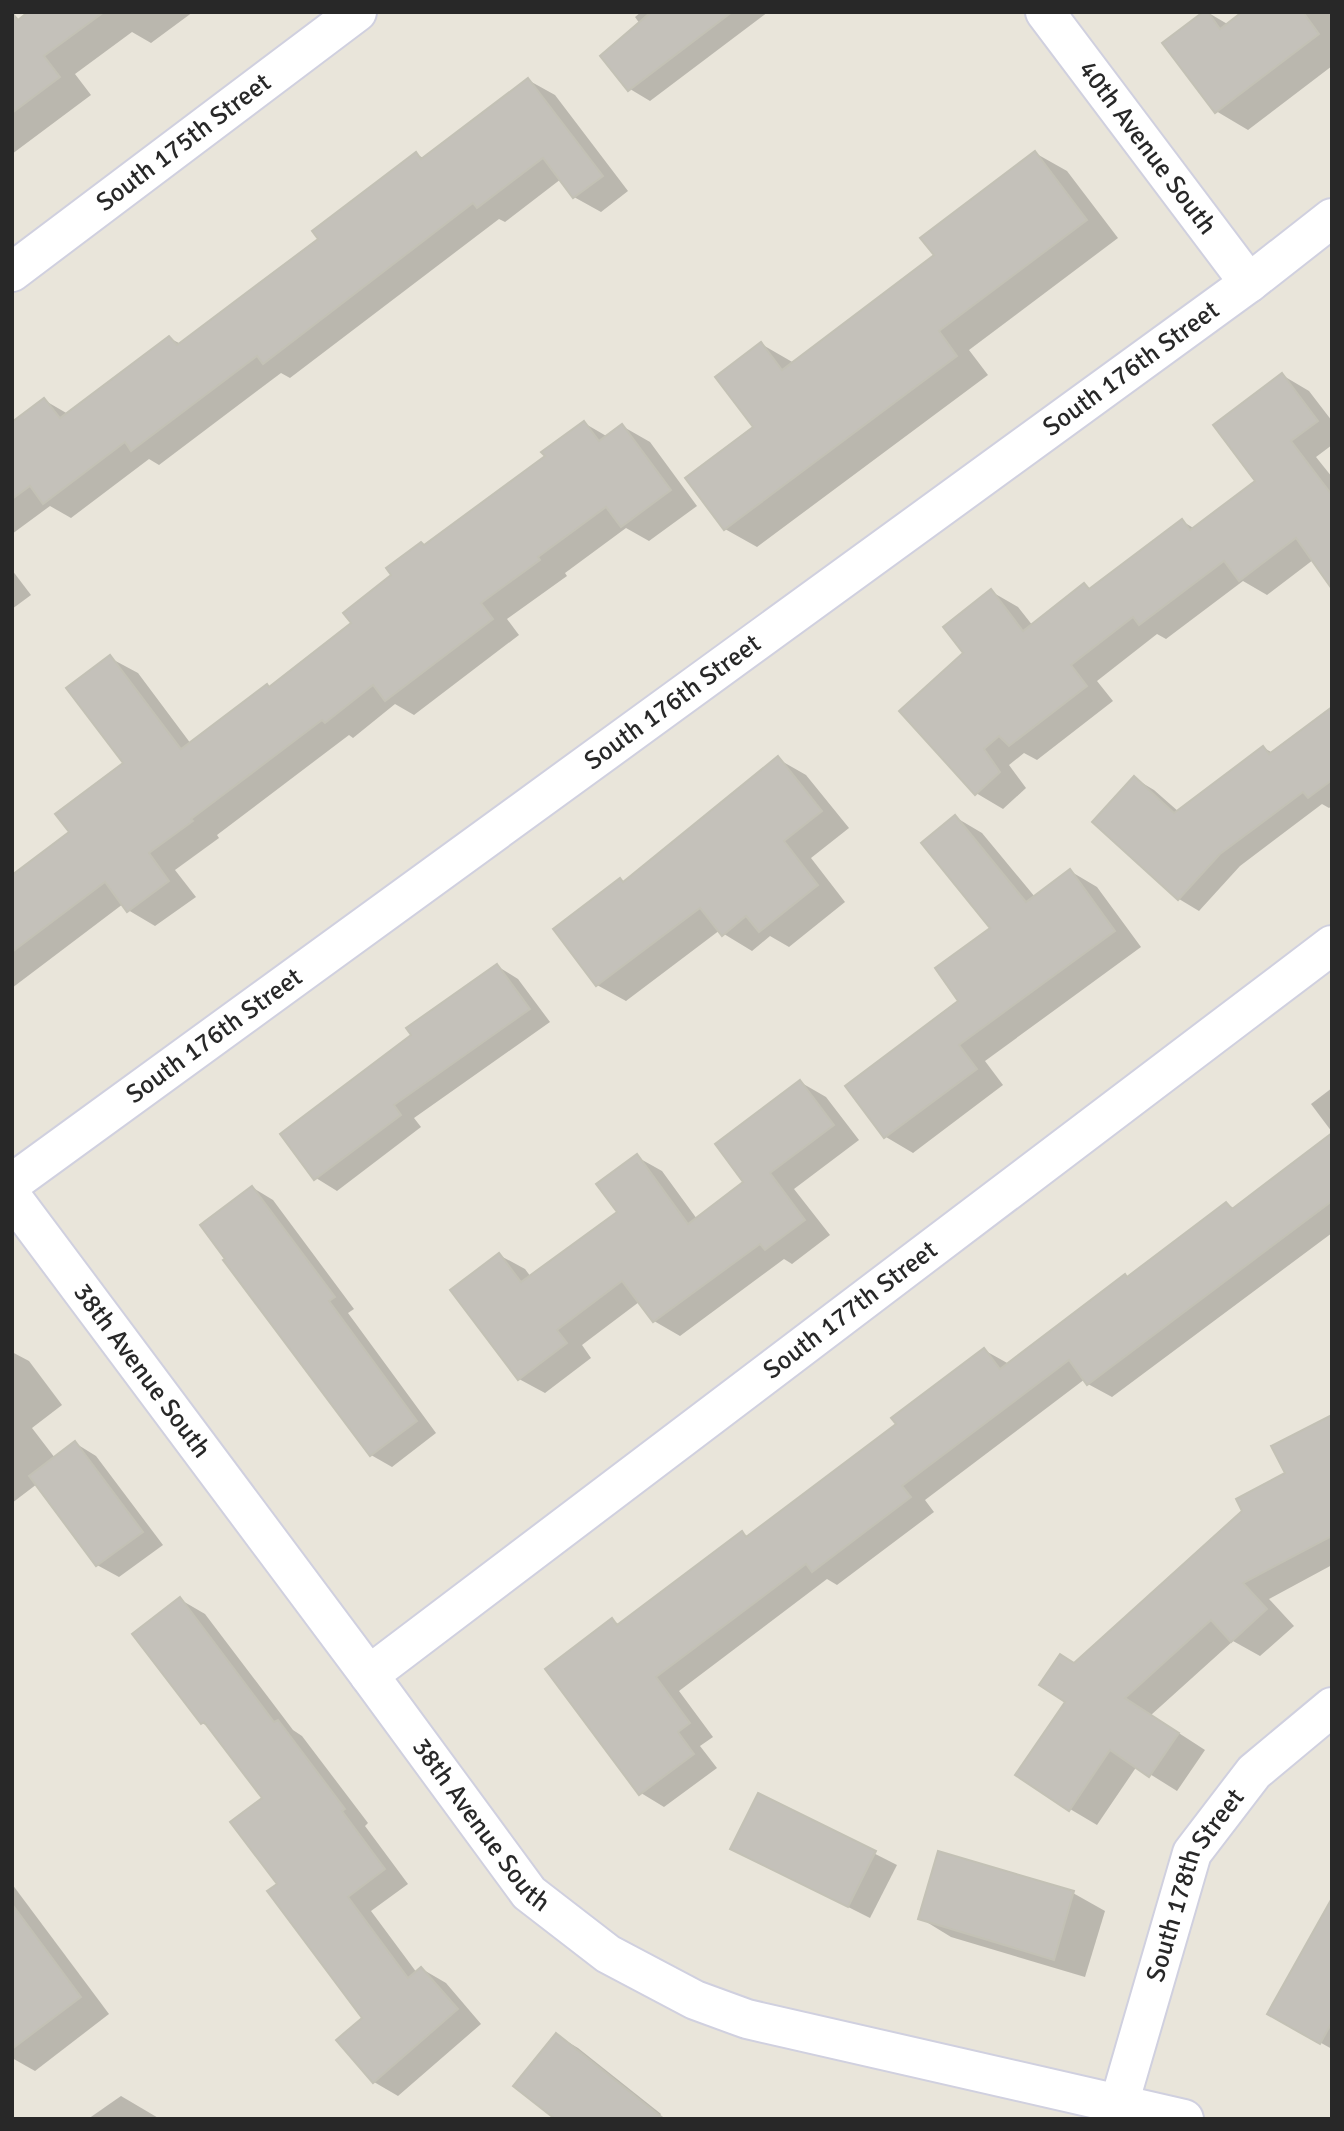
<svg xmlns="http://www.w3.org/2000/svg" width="1344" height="2131" viewBox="0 0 1344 2131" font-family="Signika,sans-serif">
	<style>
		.shadow { fill: #0003 }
		.building { fill: #c4c1ba; stroke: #c3c1b5; stroke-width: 2 }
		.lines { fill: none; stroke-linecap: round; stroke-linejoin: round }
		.minor-casing { stroke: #d0d0df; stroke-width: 42 }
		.minor { stroke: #fff; stroke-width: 38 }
		.labels { text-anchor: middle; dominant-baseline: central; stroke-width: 7; stroke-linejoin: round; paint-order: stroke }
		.street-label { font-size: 26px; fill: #282828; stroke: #fff }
	</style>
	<rect width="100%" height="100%" fill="#e9e5da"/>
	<!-- shadow -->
	<g class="shadow">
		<path d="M 31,12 L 193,12 L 151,43 L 132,32 L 75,74 L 91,95 L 12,154 L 12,26 Z"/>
		<path d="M 641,12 L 768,12 L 650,101 L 630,89 L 640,24 L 635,17 Z"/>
		<path d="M 1207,12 L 1229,25 L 1245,12 L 1332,12 L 1332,66 L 1248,130 L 1216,111 Z"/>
		<path d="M 528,80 L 555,95 L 628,191 L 601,212 L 574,197 L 561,179 L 505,222 L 499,219 L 290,378 L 281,373 L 159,465 L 149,459 L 71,518 L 50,506 L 12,534 L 12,424 L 44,400 L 68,414 L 169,338 L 181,344 L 321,239 L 416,154 L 425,159 Z"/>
		<path d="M 1035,153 L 1067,171 L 1118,238 L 969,350 L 988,375 L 757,547 L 725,529 L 755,427 L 761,344 L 794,363 L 936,256 Z"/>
		<path d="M 1282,375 L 1309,391 L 1332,421 L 1332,445 L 1316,457 L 1332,477 L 1332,580 L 1313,560 L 1267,595 L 1243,581 L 1166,639 L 1157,634 L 1097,681 L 1113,701 L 1037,760 L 1024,753 L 1009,765 L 1026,788 L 1003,809 L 976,793 L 965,654 L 992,592 L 1018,607 L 1033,626 L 1084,585 L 1091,589 L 1182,521 L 1195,529 L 1257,482 Z"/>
		<path d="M 584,423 L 608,437 L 622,426 L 650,442 L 697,506 L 649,541 L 626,528 L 565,573 L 567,576 L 507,619 L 519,635 L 414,715 L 395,704 L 353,738 L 349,735 L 217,835 L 219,838 L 175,870 L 196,897 L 155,926 L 128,910 L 123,904 L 12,988 L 12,877 L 71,833 L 125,764 L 110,658 L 138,673 L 191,744 L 271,688 L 354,623 L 394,576 L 425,546 L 547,457 Z"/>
		<path d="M 12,570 L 31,595 L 12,609 Z"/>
		<path d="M 1332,709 L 1332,806 L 1329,808 L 1322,804 L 1240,866 L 1199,911 L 1179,899 L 1095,822 L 1134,778 L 1154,790 L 1179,812 L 1264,748 L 1273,753 Z"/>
		<path d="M 778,759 L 806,775 L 849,828 L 811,858 L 845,902 L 789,947 L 770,936 L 752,951 L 724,934 L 720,930 L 626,1001 L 597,985 L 555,929 L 624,883 Z"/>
		<path d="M 955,817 L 982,833 L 1035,897 L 1070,871 L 1097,887 L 1141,947 L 985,1061 L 1003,1085 L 913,1153 L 886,1137 L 847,1086 L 960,1001 L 993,928 Z"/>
		<path d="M 497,966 L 518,979 L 550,1022 L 414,1118 L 421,1127 L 337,1191 L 316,1178 L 413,1035 Z"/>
		<path d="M 800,1082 L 826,1097 L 859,1140 L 794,1189 L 830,1235 L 792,1264 L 784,1259 L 680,1336 L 654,1321 L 639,1302 L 582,1345 L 591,1358 L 545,1393 L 519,1379 L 499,1255 L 525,1269 L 531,1277 L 619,1212 L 637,1157 L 662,1171 L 697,1219 L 746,1182 Z"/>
		<path d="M 1332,1088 L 1332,1132 L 1311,1104 Z"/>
		<path d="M 1332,1136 L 1332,1233 L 1112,1397 L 1088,1384 L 1085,1379 L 925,1500 L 934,1512 L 837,1585 L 827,1579 L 679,1691 L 713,1737 L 700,1746 L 717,1768 L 664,1807 L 641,1793 L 612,1620 L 620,1625 L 742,1533 L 749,1537 L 898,1425 L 984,1350 L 1009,1364 L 1227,1204 L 1235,1209 Z"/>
		<path d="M 253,1188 L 273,1200 L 354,1309 L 348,1313 L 436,1433 L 392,1467 L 371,1455 L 226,1260 Z"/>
		<path d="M 12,1352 L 29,1361 L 62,1405 L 32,1428 L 55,1458 L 75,1443 L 96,1456 L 163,1545 L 119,1577 L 97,1565 L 37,1484 L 12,1503 Z"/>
		<path d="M 1332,1417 L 1332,1565 L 1269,1599 L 1294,1626 L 1260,1656 L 1233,1641 L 1151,1715 L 1205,1750 L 1177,1791 L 1137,1766 L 1097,1825 L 1070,1809 L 1067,1701 L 1075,1665 L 1288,1473 Z"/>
		<path d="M 181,1600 L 205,1614 L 293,1730 L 302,1736 L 368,1823 L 365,1826 L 408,1884 L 371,1911 L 417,1973 L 422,1969 L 446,1983 L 481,2024 L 398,2096 L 374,2082 L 364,2018 L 280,1884 L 264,1798 L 211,1728 L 202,1723 Z"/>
		<path d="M 759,1795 L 897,1865 L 870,1918 L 733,1849 Z"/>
		<path d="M 12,1884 L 109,2014 L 35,2071 L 12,2058 Z"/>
		<path d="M 1073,1893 L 1105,1911 L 1085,1977 L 951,1937 L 920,1918 Z"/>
		<path d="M 1332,1902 L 1332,2049 L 1269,2014 Z"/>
		<path d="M 556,2035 L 578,2048 L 661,2114 L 657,2119 Z"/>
		<path d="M 121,2096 L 160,2119 L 88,2119 Z"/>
	</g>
	<!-- building -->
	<g class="building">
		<path d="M 28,12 L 104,12 L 44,56 L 60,77 L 12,113 L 12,13 L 18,20 Z"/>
		<path d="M 651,12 L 732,12 L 628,91 L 600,56 Z"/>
		<path d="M 1203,12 L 1208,12 L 1220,29 L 1242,12 L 1303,12 L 1319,34 L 1215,113 L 1162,43 Z"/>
		<path d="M 528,78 L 603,176 L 573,198 L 543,158 L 477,208 L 473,203 L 263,364 L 257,356 L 131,451 L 125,442 L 43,504 L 30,486 L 12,499 L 12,422 L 44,398 L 60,418 L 169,336 L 177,345 L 318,239 L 312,231 L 416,152 L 421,159 Z"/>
		<path d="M 1035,151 L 1087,220 L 939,331 L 957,356 L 724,530 L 685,478 L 753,427 L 715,377 L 761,342 L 782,370 L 934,255 L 920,238 Z"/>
		<path d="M 1282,373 L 1318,421 L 1291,441 L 1332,495 L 1332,589 L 1296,538 L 1239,581 L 1224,561 L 1139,625 L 1133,617 L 1071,665 L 1087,686 L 1009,746 L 999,736 L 984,749 L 1000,772 L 975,795 L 899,711 L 963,653 L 943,627 L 991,589 L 1023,631 L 1084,583 L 1089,589 L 1182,519 L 1190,530 L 1255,481 L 1213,425 Z"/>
		<path d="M 584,421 L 599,441 L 622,424 L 671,490 L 621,527 L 606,507 L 538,557 L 540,560 L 481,603 L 493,619 L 385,701 L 373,685 L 325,723 L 322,720 L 191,819 L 193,821 L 149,853 L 169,881 L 127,912 L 105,882 L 12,952 L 12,875 L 69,832 L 55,814 L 123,763 L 66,688 L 110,655 L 181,749 L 267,684 L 269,687 L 351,623 L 343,613 L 391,575 L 386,568 L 421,542 L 424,545 L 545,456 L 541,452 Z"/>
		<path d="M 1332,707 L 1332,780 L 1308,798 L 1303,792 L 1220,854 L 1178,900 L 1092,822 L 1134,776 L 1174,813 L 1263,746 L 1269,754 Z"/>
		<path d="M 778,756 L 822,811 L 784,841 L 818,885 L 759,932 L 746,916 L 722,936 L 700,908 L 596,986 L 553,929 L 620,878 L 623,882 Z"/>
		<path d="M 955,815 L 1026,902 L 1070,869 L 1115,931 L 959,1045 L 977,1069 L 884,1138 L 845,1086 L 958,1001 L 935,968 L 990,928 L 921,843 Z"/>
		<path d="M 497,964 L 530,1009 L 394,1105 L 401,1115 L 314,1180 L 280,1134 L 411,1035 L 406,1028 Z"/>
		<path d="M 800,1080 L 834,1125 L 770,1173 L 805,1220 L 765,1250 L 760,1244 L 653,1322 L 622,1281 L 557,1330 L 567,1343 L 518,1380 L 450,1290 L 499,1253 L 521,1282 L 617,1212 L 596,1184 L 637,1154 L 688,1224 L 743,1182 L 715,1144 Z"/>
		<path d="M 1332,1133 L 1332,1201 L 1087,1385 L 1069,1360 L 902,1486 L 911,1497 L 812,1572 L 806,1564 L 656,1677 L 690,1723 L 678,1732 L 694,1754 L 639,1795 L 545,1669 L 612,1618 L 617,1625 L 742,1531 L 746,1537 L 896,1424 L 891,1418 L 984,1348 L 1000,1369 L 1125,1274 L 1127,1277 L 1226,1202 L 1232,1209 Z"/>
		<path d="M 252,1186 L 335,1297 L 329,1301 L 417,1421 L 370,1456 L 223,1260 L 225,1259 L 200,1225 Z"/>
		<path d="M 1332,1415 L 1332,1536 L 1243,1583 L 1267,1609 L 1231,1642 L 1211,1620 L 1125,1698 L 1179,1733 L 1149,1777 L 1110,1750 L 1069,1811 L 1015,1775 L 1065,1702 L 1039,1685 L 1060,1654 L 1074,1663 L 1242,1511 L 1236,1499 L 1285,1473 L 1271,1446 Z"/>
		<path d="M 75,1441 L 143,1532 L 96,1566 L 29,1476 Z"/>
		<path d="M 180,1597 L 274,1722 L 278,1720 L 345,1809 L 342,1811 L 385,1869 L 348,1897 L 408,1978 L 421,1967 L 458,2009 L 373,2083 L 336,2040 L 362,2018 L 267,1891 L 277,1884 L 230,1822 L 262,1798 L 204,1722 L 201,1724 L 132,1634 Z"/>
		<path d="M 758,1793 L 876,1851 L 848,1907 L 730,1849 Z"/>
		<path d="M 938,1851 L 1074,1891 L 1054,1960 L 918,1919 Z"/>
		<path d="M 1332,1898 L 1332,2022 L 1320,2044 L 1267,2014 Z"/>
		<path d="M 12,1904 L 81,1997 L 12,2049 Z"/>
		<path d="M 556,2033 L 664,2119 L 555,2119 L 513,2086 Z"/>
	</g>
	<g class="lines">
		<!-- minor casing -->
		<g class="minor-casing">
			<g id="minor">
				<path id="s1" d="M 1045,12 L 1249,283"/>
				<path id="s2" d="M 12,272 L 357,12"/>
				<path id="s3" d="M 12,1183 L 1249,283 L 1332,218"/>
				<path id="s4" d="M 12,1197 L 369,1675 L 529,1893 L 608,1954 L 695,2000 L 747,2019 L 1184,2119"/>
				<path id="s5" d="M 369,1675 L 1332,945"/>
				<path id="s6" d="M 1119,2104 L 1192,1853 L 1254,1772 L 1332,1707"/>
			</g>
		</g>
		<!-- minor -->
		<use href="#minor" class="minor"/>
	</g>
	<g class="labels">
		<!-- street labels -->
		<g class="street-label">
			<text stroke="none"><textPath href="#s2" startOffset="215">South 175th Street</textPath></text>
			<text stroke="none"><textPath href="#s1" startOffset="170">40th Avenue South</textPath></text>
			<text stroke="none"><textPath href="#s3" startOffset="1384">South 176th Street</textPath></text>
			<text stroke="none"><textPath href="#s3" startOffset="817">South 176th Street</textPath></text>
			<text stroke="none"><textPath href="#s3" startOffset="250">South 176th Street</textPath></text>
			<text stroke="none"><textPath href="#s5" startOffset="604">South 177th Street</textPath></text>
			<text stroke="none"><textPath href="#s4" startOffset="217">38th Avenue South</textPath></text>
			<text stroke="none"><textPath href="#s4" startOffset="784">38th Avenue South</textPath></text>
			<text stroke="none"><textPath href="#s6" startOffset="233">South 178th Street</textPath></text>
		</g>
	</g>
	<!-- border -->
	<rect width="1344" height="2131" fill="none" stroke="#282828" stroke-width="28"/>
</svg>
